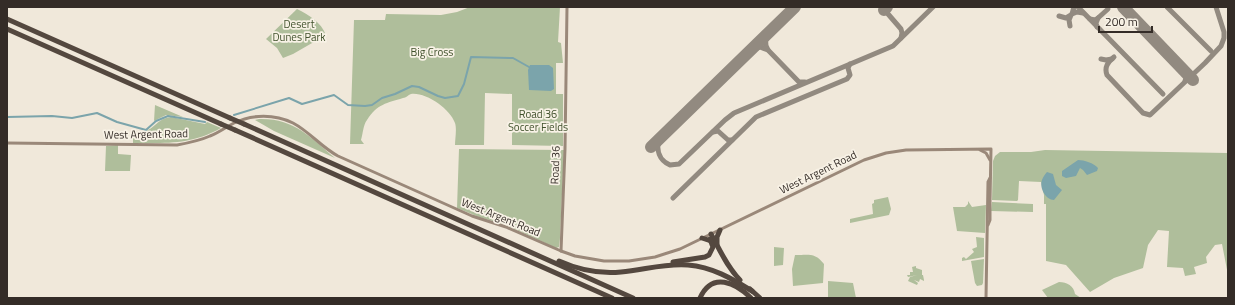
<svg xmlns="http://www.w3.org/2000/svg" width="1235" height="305" viewBox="0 0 1235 305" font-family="'Titillium Web',sans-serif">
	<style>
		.green { fill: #afbe9b }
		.water { fill: #7ba4ab }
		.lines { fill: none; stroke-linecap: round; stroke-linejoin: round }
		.canal { stroke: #7ba4ab; stroke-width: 2 }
		.taxiway { stroke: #928a80; stroke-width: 5 }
		.runway { stroke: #928a80; stroke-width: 12 }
		.secondary { stroke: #9a8879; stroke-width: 3 }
		.motorway { stroke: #54483f; stroke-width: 5 }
		.motorway-bridge { stroke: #54483f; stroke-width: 5 }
		.labels { text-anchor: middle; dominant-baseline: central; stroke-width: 3.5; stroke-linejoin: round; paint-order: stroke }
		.park-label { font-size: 11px; fill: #40512c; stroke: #f8f2e6 }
		.street-label { font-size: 11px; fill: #342c27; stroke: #f8f2e6 }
	</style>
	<rect width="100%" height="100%" fill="#f0e8da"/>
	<!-- green -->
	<g class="green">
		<path d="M 470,7 L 560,7 L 558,42 L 561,43 L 563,63 L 556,63 L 556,94 L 563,94 L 563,146 L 512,145 L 512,94 L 485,93 L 484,145 L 455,145 C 455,139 457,129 455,123 C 450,109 426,92 411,94 C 408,95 406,98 403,98 C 387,103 377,104 367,120 C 363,125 363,134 361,140 L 364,144 L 350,144 L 354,20 L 385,20 L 386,14 L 441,15 L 457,12 Z"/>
		<path d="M 297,9 C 309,15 321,22 326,35 L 293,54 L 283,58 L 277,48 L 266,39 Z"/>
		<path d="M 155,105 L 183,117 L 166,115 L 154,121 Z"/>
		<path d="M 171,117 L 205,124 L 207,122 L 221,128 C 191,145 166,143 133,143 L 133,131 C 137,131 142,132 146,131 C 155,128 157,119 171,117 Z"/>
		<path d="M 259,119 C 294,118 310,137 335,158 L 274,131 L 255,120 Z"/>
		<path d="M 118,145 L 118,154 L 131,155 L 130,171 L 105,171 L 106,146 Z"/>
		<path d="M 459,149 L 564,150 L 560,238 L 559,247 L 556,248 L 506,225 L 479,217 L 457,208 Z"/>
		<path d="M 1045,150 L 1228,153 L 1228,275 L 1222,244 L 1215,245 L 1206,257 L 1207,263 L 1194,267 L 1196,274 L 1185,276 L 1183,268 L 1167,267 L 1169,231 L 1158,230 L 1148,245 L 1143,268 L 1114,278 L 1090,292 L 1066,265 L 1046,261 L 1046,204 L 1044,204 L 1044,195 L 1041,182 L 1019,181 L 1018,200 L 1017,201 L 992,200 L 993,161 L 995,156 L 1000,152 L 1031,152 Z"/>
		<path d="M 888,197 L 891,209 L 889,215 L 850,223 L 850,219 L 873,214 L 872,204 L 874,203 L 874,200 Z"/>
		<path d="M 968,201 L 972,207 L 986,205 L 985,233 L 957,231 L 953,207 L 965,207 L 968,204 Z"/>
		<path d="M 992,202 L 1033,204 L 1033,212 L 991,211 Z"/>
		<path d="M 976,237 L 984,238 L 984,257 L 962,261 L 962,258 L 964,257 L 966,259 L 974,252 L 972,249 L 977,247 Z"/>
		<path d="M 774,247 L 784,248 L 783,265 L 774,266 Z"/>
		<path d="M 795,255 C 808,255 815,252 824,264 L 823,283 L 793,286 L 792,269 Z"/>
		<path d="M 984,259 L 983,283 L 982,285 L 977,286 L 975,283 L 971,261 Z"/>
		<path d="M 916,266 L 916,268 L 922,270 L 922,275 L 923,275 L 924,280 L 924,281 L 920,279 L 919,282 L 914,280 L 918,283 L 917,285 L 908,281 L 910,277 L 917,275 L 908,277 L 907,275 L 910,275 L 910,272 L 913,272 L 912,267 Z"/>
		<path d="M 828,281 L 853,283 L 856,298 L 828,298 Z"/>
		<path d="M 1059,282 C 1067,282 1074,286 1075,294 L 1081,298 L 1048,298 L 1042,290 Z"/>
	</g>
	<!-- water -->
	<g class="water">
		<path d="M 530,65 L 549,65 L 553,68 L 554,89 L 551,91 L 529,90 L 528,70 Z"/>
		<path d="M 1078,160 C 1084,160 1094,163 1098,168 L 1097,171 L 1087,175 L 1083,170 L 1080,168 L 1076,176 L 1066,178 L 1062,176 L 1062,171 Z"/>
		<path d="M 1047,172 L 1053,174 L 1056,185 L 1062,190 L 1054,200 C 1046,200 1039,188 1042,180 C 1043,177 1045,174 1047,172 Z"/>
	</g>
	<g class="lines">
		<!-- canal -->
		<g class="canal">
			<path d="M 234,115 L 289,98 L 302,104 L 334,95 L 348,105 L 365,106 L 372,105 L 382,98 L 395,94 L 412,86 L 419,87 L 438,96 L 445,98 L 458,96 L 464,84 L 471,57 L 513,58 L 529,67"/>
			<path d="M 7,117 L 52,116 L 72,118 L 97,113 L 117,122 L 146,130 L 156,121 L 168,116 L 205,122"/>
		</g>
		<!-- taxiway -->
		<g class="taxiway">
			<path d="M 882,7 L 901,29 L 902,33 L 901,38"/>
			<path d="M 1074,7 L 1072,14 L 1077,12 L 1083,13"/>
			<path d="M 1078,7 L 1163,94"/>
			<path d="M 1121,7 L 1124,9"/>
			<path d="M 1167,7 L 1211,51"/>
			<path d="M 1059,16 L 1066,18 L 1071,15 L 1069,20 L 1070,26"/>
			<path d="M 1098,18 L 1108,9"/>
			<path d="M 1090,19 L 1095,20 L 1098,18 L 1096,23 L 1097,27"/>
			<path d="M 770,31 C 765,38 764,43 768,50 L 799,82 L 805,82"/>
			<path d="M 750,51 L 760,47 L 768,50"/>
			<path d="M 1114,57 C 1108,62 1104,67 1107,75 L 1143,113 L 1150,115 L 1205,63 L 1221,46 L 1224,38 L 1224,32 L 1216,7"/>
			<path d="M 1101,59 L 1106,60 L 1112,59"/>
			<path d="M 1182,68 L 1187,75 L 1185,81"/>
			<path d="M 713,132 L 718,131 L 728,140 L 732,140"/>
			<path d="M 659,139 C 656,150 659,160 670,165 L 679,164 L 725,120 L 734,113 L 893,46 L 933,7"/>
			<path d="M 673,198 L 756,117 L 847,79 L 850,75 L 848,68 L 850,64"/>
		</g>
		<!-- runway -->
		<g class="runway">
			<path d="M 1123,7 L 1193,80"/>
			<path d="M 884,10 L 887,7"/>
			<path d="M 651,147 L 795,7"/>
		</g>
		<!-- secondary -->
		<g class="secondary">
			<path d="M 7,143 L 177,145 C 188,143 199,141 210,136 C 218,133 226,127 234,123 C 252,114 275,114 293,123 C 310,132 321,147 338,156 L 472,216 L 506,227 L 561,251 L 575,256 L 604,261 L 629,261 L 655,257 L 680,249 L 864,160 L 886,153 L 906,150 L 991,149 L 990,201 L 990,220 L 988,225"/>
			<path d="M 980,150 L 986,153 L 990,160"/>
			<path d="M 561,251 L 565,149 L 567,7"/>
			<path d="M 986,298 L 988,182 L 990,178"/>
		</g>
		<!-- motorway -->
		<g class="motorway">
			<path d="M 7,19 L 230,118"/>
			<path d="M 7,29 L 221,124"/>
			<path d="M 244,124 L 633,298"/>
			<path d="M 235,130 L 612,298"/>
			<path d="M 711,234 C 720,250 727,267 740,280"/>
			<path d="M 702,238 L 711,241"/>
			<path d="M 717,244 L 717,237 L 720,230"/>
			<path d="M 559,261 C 579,270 600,274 621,272 C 644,270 665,263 688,265 C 712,267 731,278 752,291"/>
			<path d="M 673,262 L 705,257 L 709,255 L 713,247 L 710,239"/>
			<path d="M 750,289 L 760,298"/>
			<path d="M 700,298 C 712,271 736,283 751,298"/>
		</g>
		<!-- motorway-bridge -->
		<g class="motorway-bridge">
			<path d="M 230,118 L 244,124"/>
			<path d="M 221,124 L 235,130"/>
		</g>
	</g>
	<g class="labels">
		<!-- park labels -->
		<g class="park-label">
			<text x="299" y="24">Desert<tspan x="299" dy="13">Dunes Park</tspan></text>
			<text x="432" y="52">Big Cross</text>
			<text x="538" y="114">Road 36<tspan x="538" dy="13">Soccer Fields</tspan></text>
		</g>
		<!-- street labels -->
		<g class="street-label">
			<text transform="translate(146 134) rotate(-1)">West Argent Road</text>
			<text transform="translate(555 165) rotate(-88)">Road 36</text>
			<text transform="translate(818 172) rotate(-26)">West Argent Road</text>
			<text transform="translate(501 217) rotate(22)">West Argent Road</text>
		</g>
	</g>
	<!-- border -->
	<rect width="1235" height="305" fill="none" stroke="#342c27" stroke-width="16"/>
	<!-- scale -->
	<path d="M1099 26v6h53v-6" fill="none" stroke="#342c27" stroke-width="2"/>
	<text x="1105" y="26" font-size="12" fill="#342c27" stroke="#f8f2e6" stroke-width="3" paint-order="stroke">200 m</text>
</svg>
